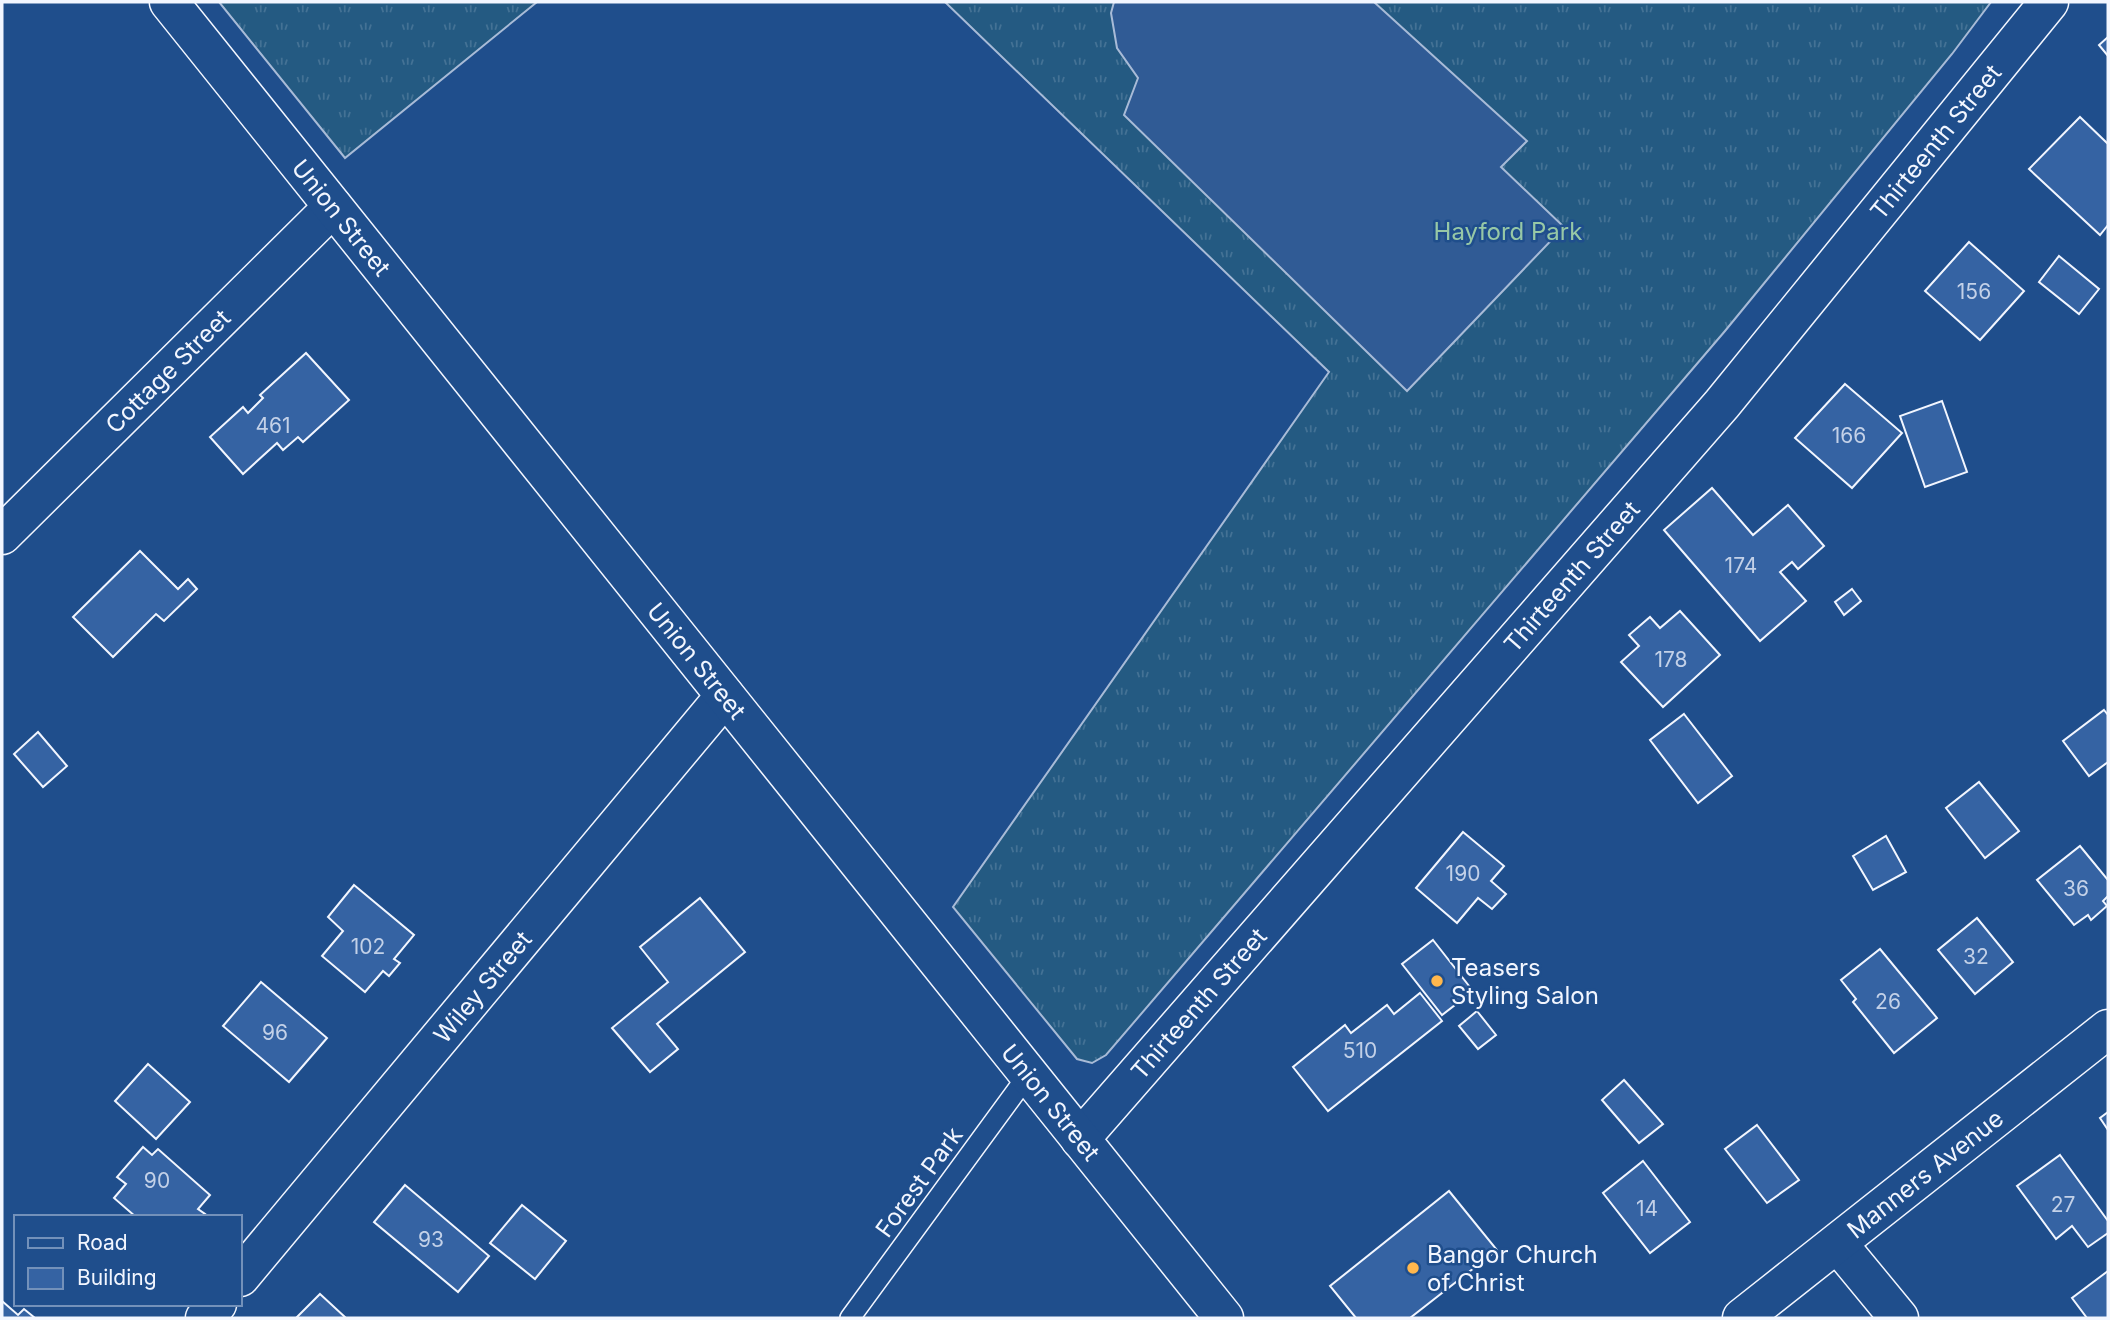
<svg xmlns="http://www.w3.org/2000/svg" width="2110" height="1320" viewBox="0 0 2110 1320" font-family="Inter,sans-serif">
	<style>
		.grass { fill: url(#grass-tufts); stroke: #a8bbd7; stroke-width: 2 }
		.parking { fill: #305b95; stroke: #a8bbd7; stroke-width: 2 }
		.building { fill: #3563a3; stroke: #f2f6ff; stroke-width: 2 }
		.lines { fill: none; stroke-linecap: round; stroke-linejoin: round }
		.lane-casing { stroke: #f2f6ff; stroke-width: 22 }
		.street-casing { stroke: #f2f6ff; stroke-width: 41 }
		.secondary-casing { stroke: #f2f6ff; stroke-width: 41 }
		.lane { stroke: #1f4e8c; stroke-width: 19 }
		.street { stroke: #1f4e8c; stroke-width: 38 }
		.secondary { stroke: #1f4e8c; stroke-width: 38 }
		.poi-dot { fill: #ffb74d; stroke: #1f4e8c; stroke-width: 2.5 }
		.labels { text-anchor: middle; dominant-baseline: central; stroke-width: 5; stroke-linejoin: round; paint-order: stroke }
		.number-label { font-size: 21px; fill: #c3d1e8 }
		.street-label { font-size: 24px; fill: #f2f6ff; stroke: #1f4e8c }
		.park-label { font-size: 24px; fill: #97c8a6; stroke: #1f4e8c }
		.poi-label { font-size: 24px; fill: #f2f6ff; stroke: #1f4e8c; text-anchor: start }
	</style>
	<defs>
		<pattern id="grass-tufts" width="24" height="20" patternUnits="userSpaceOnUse" patternTransform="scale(1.75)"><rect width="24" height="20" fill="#245a82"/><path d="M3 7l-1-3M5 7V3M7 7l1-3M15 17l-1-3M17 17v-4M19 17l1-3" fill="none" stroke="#447295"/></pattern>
	</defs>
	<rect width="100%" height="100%" fill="#1f4e8c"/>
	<!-- grass -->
	<g class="grass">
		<path d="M 219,2 L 537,2 L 345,158 Z"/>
		<path d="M 945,2 L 1991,2 L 1952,54 L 1725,331 L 1106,1055 L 1092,1063 L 1077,1059 L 953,907 L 1329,372 Z"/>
	</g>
	<!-- parking -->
	<path class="parking" d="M 1114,2 L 1374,2 L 1527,141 L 1501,167 L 1564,227 L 1407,391 L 1124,115 L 1138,78 L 1117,48 L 1111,13 Z"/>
	<!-- building -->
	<g class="building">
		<path d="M 2108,37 L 2108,56 L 2099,45 Z"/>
		<path d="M 2080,117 L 2108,144 L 2108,225 L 2100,235 L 2029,169 Z"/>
		<path d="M 1969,242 L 2024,291 L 1980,340 L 1925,291 Z"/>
		<path d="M 2059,256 L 2099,289 L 2079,314 L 2039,282 Z"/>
		<path d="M 306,353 L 349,400 L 303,442 L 298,437 L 283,450 L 277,443 L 243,474 L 210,437 L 243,407 L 248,413 L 263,398 L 260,395 Z"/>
		<path d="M 1845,384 L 1902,433 L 1852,488 L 1795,438 Z"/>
		<path d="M 1942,401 L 1967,472 L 1925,487 L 1900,416 Z"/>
		<path d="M 1712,488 L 1753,535 L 1788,505 L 1824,546 L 1798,569 L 1792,562 L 1780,572 L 1806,601 L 1760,641 L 1664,530 Z"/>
		<path d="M 140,551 L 178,589 L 188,579 L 197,589 L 164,621 L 156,614 L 113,657 L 73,617 Z"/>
		<path d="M 1852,589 L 1861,601 L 1844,615 L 1835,602 Z"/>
		<path d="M 1680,611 L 1720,655 L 1663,707 L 1621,662 L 1639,646 L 1629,635 L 1650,617 L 1660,628 Z"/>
		<path d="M 2104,710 L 2108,715 L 2108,762 L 2089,776 L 2063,741 Z"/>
		<path d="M 1684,714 L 1732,776 L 1698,803 L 1650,740 Z"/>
		<path d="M 38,732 L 67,766 L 43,787 L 14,754 Z"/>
		<path d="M 1979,782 L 2019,831 L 1985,858 L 1946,808 Z"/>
		<path d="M 1463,832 L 1504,866 L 1491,881 L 1506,894 L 1492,909 L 1478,898 L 1457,923 L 1416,888 Z"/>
		<path d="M 1886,836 L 1906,872 L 1873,890 L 1853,856 Z"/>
		<path d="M 2080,846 L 2108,880 L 2108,896 L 2103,901 L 2107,906 L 2091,920 L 2088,915 L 2074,925 L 2037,880 Z"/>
		<path d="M 354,885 L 414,935 L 394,959 L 400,963 L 389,976 L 383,971 L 365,992 L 322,956 L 343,931 L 328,917 Z"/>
		<path d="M 700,898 L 745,952 L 657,1024 L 678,1049 L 650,1072 L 612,1028 L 668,982 L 640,947 Z"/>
		<path d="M 1977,918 L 2013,962 L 1975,994 L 1938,950 Z"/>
		<path d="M 1433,940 L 1473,991 L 1442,1015 L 1402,964 Z"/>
		<path d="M 1880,949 L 1937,1018 L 1894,1053 L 1853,1002 L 1856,999 L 1841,980 Z"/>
		<path d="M 261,982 L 327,1038 L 289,1082 L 223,1026 Z"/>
		<path d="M 1420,993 L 1442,1021 L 1328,1111 L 1293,1067 L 1345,1025 L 1351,1033 L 1387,1005 L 1394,1014 Z"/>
		<path d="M 1477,1011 L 1496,1035 L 1478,1049 L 1459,1026 Z"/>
		<path d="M 148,1064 L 190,1102 L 156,1139 L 115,1101 Z"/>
		<path d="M 1624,1080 L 1663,1124 L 1639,1143 L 1602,1100 Z"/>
		<path d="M 2108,1112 L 2108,1130 L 2100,1118 Z"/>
		<path d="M 1757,1125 L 1799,1180 L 1767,1203 L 1725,1149 Z"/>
		<path d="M 143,1147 L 152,1155 L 158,1149 L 210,1195 L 198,1209 L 205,1214 L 202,1217 L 136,1217 L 114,1198 L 126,1184 L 117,1177 Z"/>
		<path d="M 2060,1155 L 2108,1221 L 2108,1233 L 2088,1247 L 2072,1226 L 2056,1239 L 2017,1186 Z"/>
		<path d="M 1643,1161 L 1690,1222 L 1650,1253 L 1603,1193 Z"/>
		<path d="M 405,1185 L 489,1256 L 458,1292 L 374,1222 Z"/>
		<path d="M 1449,1191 L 1497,1250 L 1410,1318 L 1356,1318 L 1330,1286 Z"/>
		<path d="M 522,1205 L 566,1241 L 535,1279 L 490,1243 Z"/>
		<path d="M 2108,1271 L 2108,1318 L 2087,1318 L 2072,1298 Z"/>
		<path d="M 320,1294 L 346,1318 L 296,1318 Z"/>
		<path d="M 2,1301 L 18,1315 L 24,1309 L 35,1318 L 2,1318 Z"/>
	</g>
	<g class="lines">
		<!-- lane casing -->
		<g class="lane-casing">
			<path id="lane" d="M 850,1318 L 1028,1075"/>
		</g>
		<!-- street casing -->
		<g class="street-casing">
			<g id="street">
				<path id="s1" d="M 2,535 L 333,207"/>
				<path id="s2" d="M 1080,1139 L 1722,404 L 2049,2"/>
				<path d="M 1838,1244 L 1899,1318"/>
				<path id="s3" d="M 240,1277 L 725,696"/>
				<path d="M 205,1318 L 217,1304"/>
				<path id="s4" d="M 1742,1318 L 2108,1029"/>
			</g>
		</g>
		<!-- secondary casing -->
		<g class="secondary-casing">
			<g id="secondary">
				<path id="s5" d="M 169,2 L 1224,1318"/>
			</g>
		</g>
		<!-- lane -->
		<use href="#lane" class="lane"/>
		<!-- street -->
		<use href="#street" class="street"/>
		<!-- secondary -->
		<use href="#secondary" class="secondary"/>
	</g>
	<!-- markers -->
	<g class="poi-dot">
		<circle cx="1437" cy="981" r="7"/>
		<circle cx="1413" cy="1268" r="7"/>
	</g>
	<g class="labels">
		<!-- number labels -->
		<g class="number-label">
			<text x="1974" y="291">156</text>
			<text x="273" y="425">461</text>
			<text x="1849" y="435">166</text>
			<text x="1741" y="565">174</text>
			<text x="1671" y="659">178</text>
			<text x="1463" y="873">190</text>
			<text x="2076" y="888">36</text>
			<text x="368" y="946">102</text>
			<text x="1976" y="956">32</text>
			<text x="1888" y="1001">26</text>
			<text x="275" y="1032">96</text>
			<text x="1360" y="1050">510</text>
			<text x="157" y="1180">90</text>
			<text x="2063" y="1204">27</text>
			<text x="1647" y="1208">14</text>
			<text x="431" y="1239">93</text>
		</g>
		<!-- street labels -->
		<g class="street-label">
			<text stroke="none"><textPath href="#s2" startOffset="1314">Thirteenth Street</textPath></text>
			<text stroke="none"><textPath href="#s5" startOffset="276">Union Street</textPath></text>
			<text stroke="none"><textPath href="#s1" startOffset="233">Cottage Street</textPath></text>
			<text stroke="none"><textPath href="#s2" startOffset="747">Thirteenth Street</textPath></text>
			<text stroke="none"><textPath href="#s5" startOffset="844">Union Street</textPath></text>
			<text stroke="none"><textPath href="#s3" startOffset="378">Wiley Street</textPath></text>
			<text stroke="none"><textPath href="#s2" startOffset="180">Thirteenth Street</textPath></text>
			<text stroke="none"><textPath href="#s5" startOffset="1410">Union Street</textPath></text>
			<text stroke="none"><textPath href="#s4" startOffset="233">Manners Avenue</textPath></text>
			<text transform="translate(919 1182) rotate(-54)">Forest Park</text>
		</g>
		<!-- park labels -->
		<g class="park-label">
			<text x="1508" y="231">Hayford Park</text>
		</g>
		<!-- poi labels -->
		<g class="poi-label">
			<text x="1451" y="967">Teasers<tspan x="1451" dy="28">Styling Salon</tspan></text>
			<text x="1427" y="1254">Bangor Church<tspan x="1427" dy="28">of Christ</tspan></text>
		</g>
	</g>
	<!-- border -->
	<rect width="2110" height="1320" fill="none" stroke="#f2f6ff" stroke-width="7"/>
	<!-- legend -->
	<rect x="14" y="1215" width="228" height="91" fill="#1f4e8c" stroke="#7391ba" stroke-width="2"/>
	<rect x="28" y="1238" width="35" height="10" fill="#1f4e8c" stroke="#7391ba" stroke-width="2"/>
	<text x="77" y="1250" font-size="21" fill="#f2f6ff">Road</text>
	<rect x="28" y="1268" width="35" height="21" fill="#3563a3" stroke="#7391ba" stroke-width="2"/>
	<text x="77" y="1285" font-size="21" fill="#f2f6ff">Building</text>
</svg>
